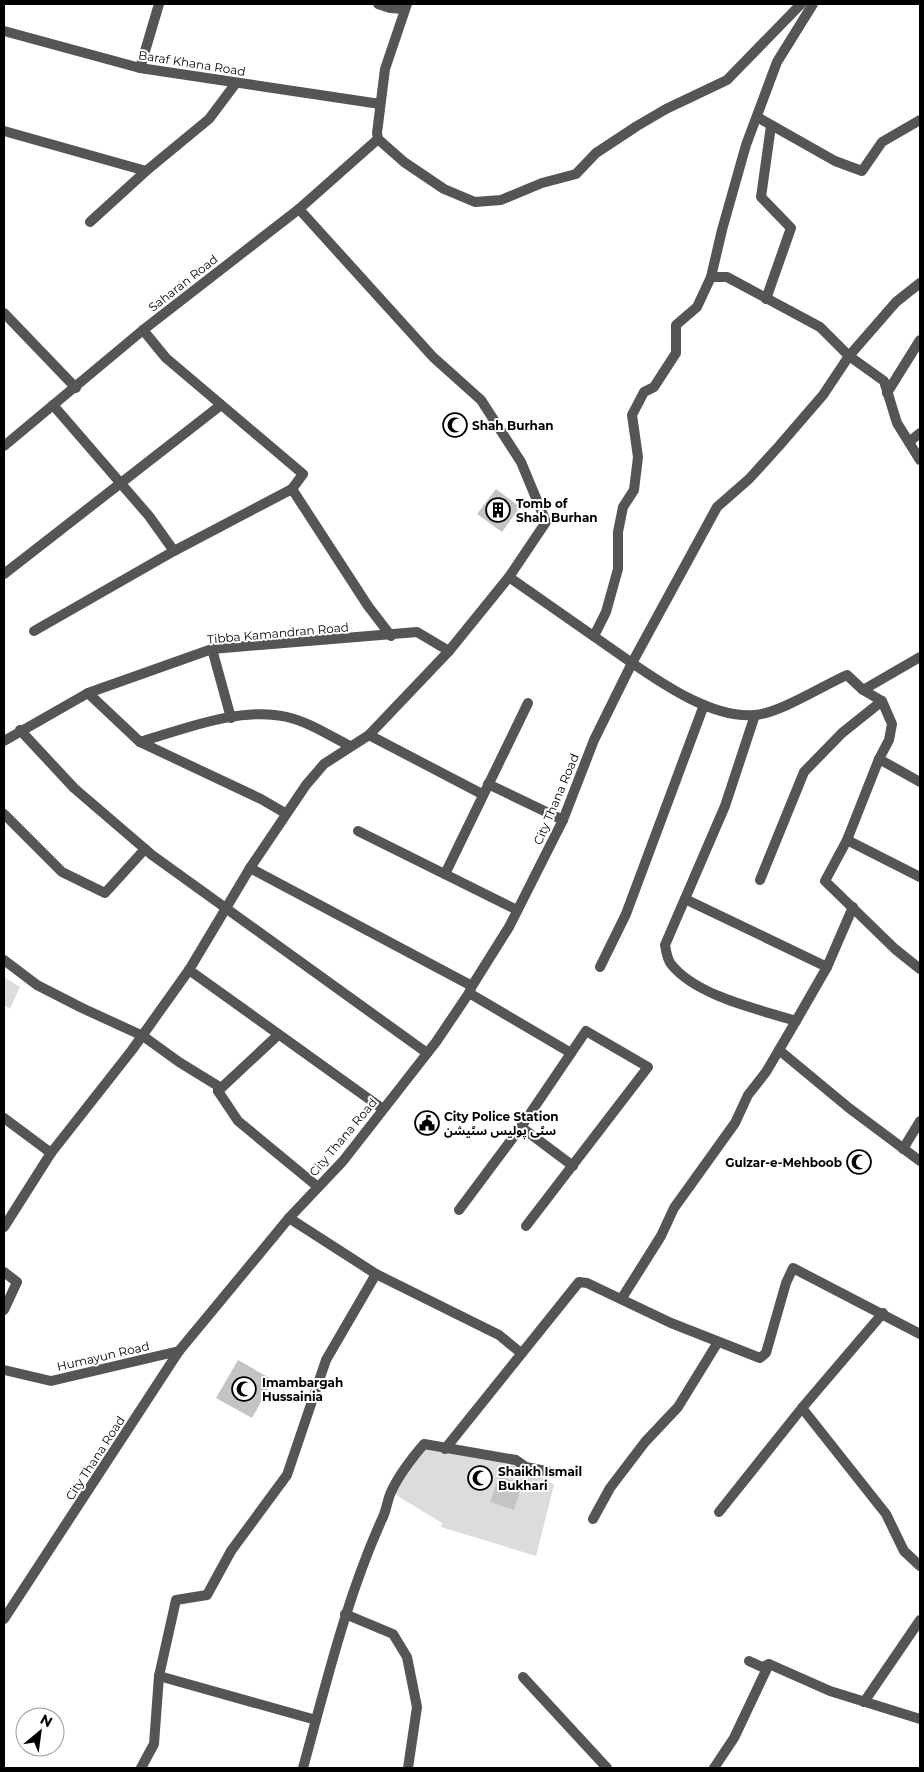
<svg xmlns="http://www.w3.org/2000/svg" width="924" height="1772" viewBox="0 0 924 1772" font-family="Montserrat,'Noto Sans Arabic',sans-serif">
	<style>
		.green { fill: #dcdcdc }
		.building { fill: #c4c4c4 }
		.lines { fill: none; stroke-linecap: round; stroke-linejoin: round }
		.minor { stroke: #555; stroke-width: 10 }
		.tertiary { stroke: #555; stroke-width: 10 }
		.labels { text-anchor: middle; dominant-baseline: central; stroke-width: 4; stroke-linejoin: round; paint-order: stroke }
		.street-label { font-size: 12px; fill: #000; stroke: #fff }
		.poi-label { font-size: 12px; font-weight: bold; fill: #000; stroke: #fff; text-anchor: start }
	</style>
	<rect width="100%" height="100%" fill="#fff"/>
	<!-- green -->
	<g class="green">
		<path d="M 4,977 L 20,987 L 10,1009 L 4,1005 Z"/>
		<path d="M 424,1444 L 516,1460 L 554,1485 L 536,1556 L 441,1527 L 442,1523 L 391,1492 Z"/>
	</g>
	<!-- building -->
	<g class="building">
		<path d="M 496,489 L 520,507 L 502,532 L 477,514 Z"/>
		<path d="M 238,1360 L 273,1380 L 252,1418 L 216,1398 Z"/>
		<path d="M 499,1476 L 522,1484 L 514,1510 L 490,1502 Z"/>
	</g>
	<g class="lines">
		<!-- minor -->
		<g class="minor">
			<path d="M 378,4 L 390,8 L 404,9"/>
			<path d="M 407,4 L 385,69 L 377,133 L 378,139 L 404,162 L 444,189 L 475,202 L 501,200 L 542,183 L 576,174 L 596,153 L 637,126 L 666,109 L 727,80 L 801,4"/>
			<path d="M 813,4 L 777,62 L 746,145 L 722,230 L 711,277 L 727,277 L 820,327 L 849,356 L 884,381 L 897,423 L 920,460"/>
			<path d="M 4,31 L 140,68 L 380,104"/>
			<path d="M 140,68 L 159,4"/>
			<path d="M 757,117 L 835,161 L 862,171 L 882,142 L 920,120"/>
			<path d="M 4,131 L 146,171"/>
			<path d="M 90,222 L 146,171 L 209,119 L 236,83"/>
			<path d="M 766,299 L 791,228 L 761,197 L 771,126"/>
			<path d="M 4,313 L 76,388"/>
			<path d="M 143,330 L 166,358 L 303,474 L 292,489 L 368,606 L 391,636"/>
			<path d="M 887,393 L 920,340"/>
			<path d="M 53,405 L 149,516 L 174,551"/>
			<path d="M 909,442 L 920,433"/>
			<path d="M 4,446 L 143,330 L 299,209 L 378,139"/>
			<path d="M 4,574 L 221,405"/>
			<path d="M 509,577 L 632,663 L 717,507 L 749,479 L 779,446 L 823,395 L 849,356 L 896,302 L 920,283"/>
			<path d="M 34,631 L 174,551 L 292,489"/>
			<path d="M 594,636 L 606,612 L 618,569 L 618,532 L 623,507 L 634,490 L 638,457 L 632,415 L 644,392 L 654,387 L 676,353 L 676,325 L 697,307 L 711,277"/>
			<path d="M 212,649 L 231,718"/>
			<path d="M 863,690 L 882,701 L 892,724 L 889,740 L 879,759 L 847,840 L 825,881 L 895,949 L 920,969"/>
			<path d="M 88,693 L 140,742 L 261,799 L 285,813"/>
			<path d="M 755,715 L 725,806 L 665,945 C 666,951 667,959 671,964 C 696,996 758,1009 796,1021 L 827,967 L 853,907"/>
			<path d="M 20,730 L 74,788 L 152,855 L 427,1053"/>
			<path d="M 369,735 L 482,794"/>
			<path d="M 4,741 L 88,693 L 212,649 L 417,632 L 449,651"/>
			<path d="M 140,742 C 184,729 241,706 287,717 C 309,722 330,736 350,746"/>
			<path d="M 879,759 L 920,782"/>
			<path d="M 488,784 L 563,820"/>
			<path d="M 4,814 L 62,872 L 105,893 L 145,849"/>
			<path d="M 358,831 L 517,910"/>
			<path d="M 847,840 L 920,877"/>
			<path d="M 250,868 L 472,986"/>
			<path d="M 445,874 L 528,703"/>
			<path d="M 760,880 L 804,772 L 842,733 L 882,701"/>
			<path d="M 685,899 L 827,967"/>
			<path d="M 4,960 L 37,985 L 82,1008 L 143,1036 L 179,1062 L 218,1086 L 218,1091 L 238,1121 L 318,1187"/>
			<path d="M 600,967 L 626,914 L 704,705"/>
			<path d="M 189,970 L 383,1109"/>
			<path d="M 469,993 L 571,1053"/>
			<path d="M 779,1050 L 849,1108 L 920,1161"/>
			<path d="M 218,1091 L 278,1035"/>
			<path d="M 4,1118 L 51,1153"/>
			<path d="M 521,1127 L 573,1166"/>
			<path d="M 903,1149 L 920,1121"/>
			<path d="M 459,1210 L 521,1127 L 586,1031 L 648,1067 L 526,1226"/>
			<path d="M 289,1218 L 376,1274 L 499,1335 L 521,1353"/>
			<path d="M 4,1227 L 51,1153 L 132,1050 L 189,970 L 250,868 L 306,785 L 324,764 L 369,735 L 449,651 L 509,577 L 546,522 L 521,462 L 481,400 L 433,357 L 299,209"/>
			<path d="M 4,1272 L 17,1282 L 4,1310"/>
			<path d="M 622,1298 L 661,1236 L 674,1208 L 735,1123 L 748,1095 L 766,1072 L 796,1021"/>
			<path d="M 4,1370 L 51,1381 L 179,1351"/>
			<path d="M 802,1408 L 886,1514 L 904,1551 L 920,1566"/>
			<path d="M 445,1449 L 579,1282 L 587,1283 L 671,1323 L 760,1358 L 766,1353 L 786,1283 L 793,1268 L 920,1334"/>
			<path d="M 719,1512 L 802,1408 L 883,1313"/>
			<path d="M 593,1519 L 610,1488 L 645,1442 L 678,1407 L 718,1342"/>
			<path d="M 345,1614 L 393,1634 L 407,1657 L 417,1707 L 408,1768"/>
			<path d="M 749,1661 L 762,1667 L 769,1664 L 830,1691 L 920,1719"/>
			<path d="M 159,1676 L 316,1720"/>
			<path d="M 523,1677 L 607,1768"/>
			<path d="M 864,1702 L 920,1620"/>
			<path d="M 141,1768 L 154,1744 L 159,1676 L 176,1600 L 207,1595 L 231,1551 L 287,1475 L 326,1360 L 376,1274"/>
			<path d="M 303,1768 C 326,1684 346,1599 382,1519 C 387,1510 387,1499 392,1490 C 400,1473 412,1458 424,1444 L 516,1460 L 526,1467 L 555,1473"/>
			<path d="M 714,1768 L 734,1738 L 769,1664"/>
		</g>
		<!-- tertiary -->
		<path class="tertiary" d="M 4,1619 L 179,1351 L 289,1218 L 343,1161 L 436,1042 L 469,993 L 472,986 L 509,927 L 563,820 L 594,740 L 632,663 C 664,685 714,719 755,715 C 780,713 822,686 847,675 L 863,690 L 920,657"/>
	</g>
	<!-- icons -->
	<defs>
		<g id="mosque-ring" transform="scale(1.25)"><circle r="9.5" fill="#fff" stroke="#000" stroke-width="1.5"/><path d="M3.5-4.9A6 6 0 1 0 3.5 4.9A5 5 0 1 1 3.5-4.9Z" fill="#000"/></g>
		<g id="building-ring" transform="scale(1.25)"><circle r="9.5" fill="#fff" stroke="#000" stroke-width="1.5"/><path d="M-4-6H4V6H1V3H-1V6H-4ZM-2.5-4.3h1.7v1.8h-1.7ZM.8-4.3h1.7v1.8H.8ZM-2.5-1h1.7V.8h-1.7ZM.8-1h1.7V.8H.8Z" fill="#000"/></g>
		<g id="civic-ring" transform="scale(1.25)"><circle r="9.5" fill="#fff" stroke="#000" stroke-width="1.5"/><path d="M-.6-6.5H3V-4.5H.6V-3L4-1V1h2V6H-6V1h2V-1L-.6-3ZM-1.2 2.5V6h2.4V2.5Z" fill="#000"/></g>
	</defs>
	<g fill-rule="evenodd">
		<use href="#mosque-ring" x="455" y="425"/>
		<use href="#building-ring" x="498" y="510"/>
		<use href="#civic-ring" x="427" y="1123"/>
		<use href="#mosque-ring" x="859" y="1162"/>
		<use href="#mosque-ring" x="244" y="1389"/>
		<use href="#mosque-ring" x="480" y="1478"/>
	</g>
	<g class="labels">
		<!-- street labels -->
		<g class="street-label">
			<text transform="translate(192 63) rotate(9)">Baraf Khana Road</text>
			<text transform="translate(183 283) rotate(-38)">Saharan Road</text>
			<text transform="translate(278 633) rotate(-5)">Tibba Kamandran Road</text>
			<text transform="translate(556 799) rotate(-67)">City Thana Road</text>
			<text transform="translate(343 1137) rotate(-50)">City Thana Road</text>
			<text transform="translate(103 1356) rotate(-13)">Humayun Road</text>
			<text transform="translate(95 1458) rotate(-57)">City Thana Road</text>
		</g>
		<!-- poi labels -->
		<g class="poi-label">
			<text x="472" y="425">Shah Burhan</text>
			<text x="516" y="503">Tomb of<tspan x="516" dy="14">Shah Burhan</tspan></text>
			<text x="444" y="1116">City Police Station<tspan x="444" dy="14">سٹی پولیس سٹیشن</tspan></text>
			<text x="842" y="1162" text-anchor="end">Gulzar-e-Mehboob</text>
			<text x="262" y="1382">Imambargah<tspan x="262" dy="14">Hussainia</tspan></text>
			<text x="498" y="1471">Shaikh Ismail<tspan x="498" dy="14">Bukhari</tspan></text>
		</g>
	</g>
	<!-- border -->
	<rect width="924" height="1772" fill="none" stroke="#000000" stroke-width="10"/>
	<!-- north arrow -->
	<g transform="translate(40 1732) rotate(29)"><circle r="24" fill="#ffffff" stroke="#999999"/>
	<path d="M0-4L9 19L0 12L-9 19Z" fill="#000000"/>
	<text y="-8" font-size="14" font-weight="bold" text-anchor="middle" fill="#000000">N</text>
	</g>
</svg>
